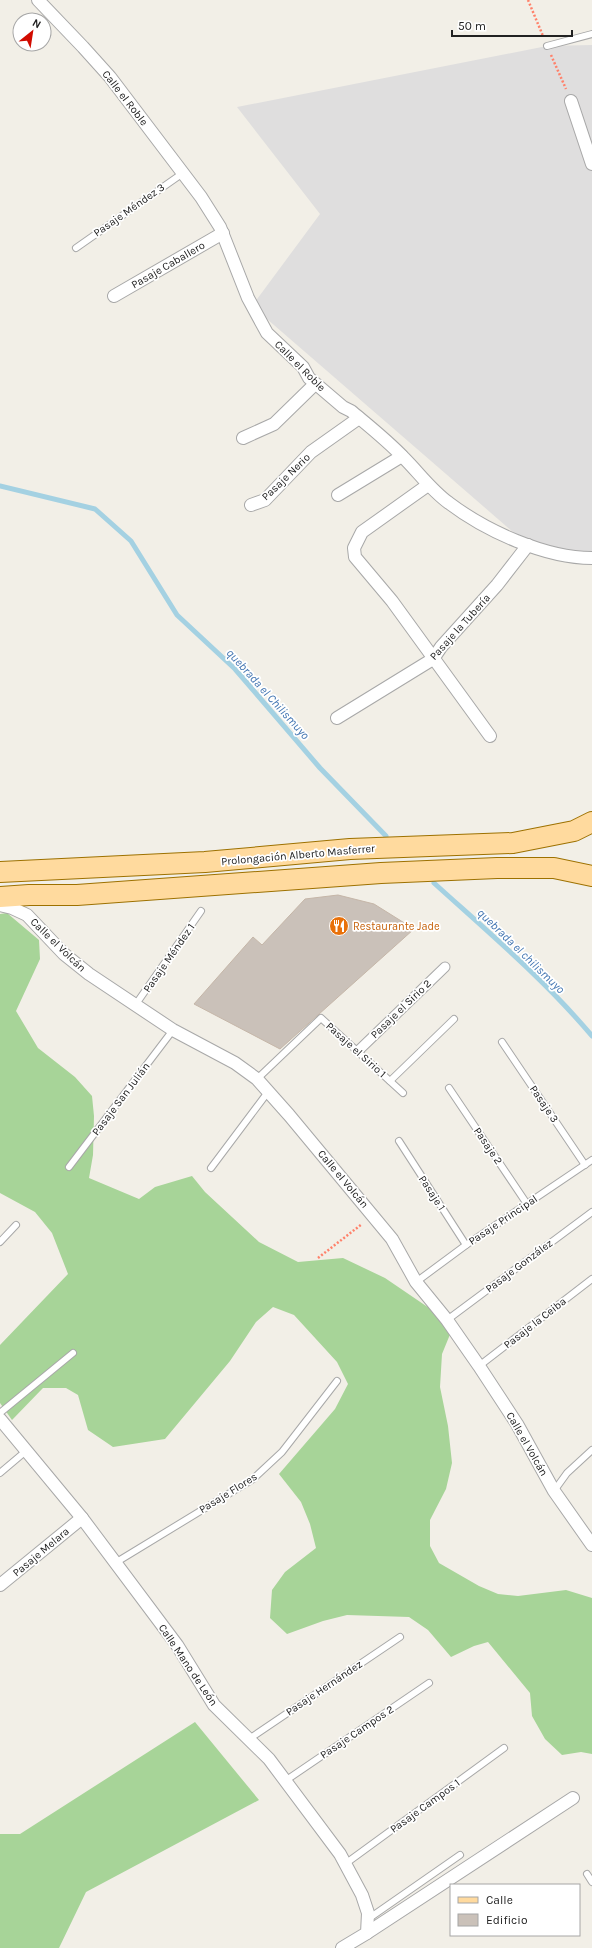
<svg xmlns="http://www.w3.org/2000/svg" width="592" height="1948" viewBox="0 0 592 1948" font-family="Karla,sans-serif">
	<style>
		.residential { fill: #dfdede }
		.forest { fill: #a7d498 }
		.lines { fill: none; stroke-linecap: round; stroke-linejoin: round }
		.stream { stroke: #a4d1e2; stroke-width: 5 }
		.building { fill: #cac1b9; stroke: #c5b6a8 }
		.service-casing { stroke: #a8a8a8; stroke-width: 8 }
		.pedestrian-casing { stroke: #a8a8a8; stroke-width: 11 }
		.minor-casing { stroke: #a8a8a8; stroke-width: 14 }
		.primary-casing { stroke: #9d7100; stroke-width: 22 }
		.path { stroke: #ff816a; stroke-width: 2.5; stroke-dasharray: 2 2; stroke-linecap: butt }
		.service { stroke: #fff; stroke-width: 6 }
		.pedestrian { stroke: #fff; stroke-width: 9 }
		.minor { stroke: #fff; stroke-width: 12 }
		.primary { stroke: #ffda9e; stroke-width: 20 }
		.labels { text-anchor: middle; dominant-baseline: central; stroke-width: 3.5; stroke-linejoin: round; paint-order: stroke }
		.street-label { font-size: 11px; fill: #212121; stroke: #fff }
		.food-label { font-size: 11px; fill: #c56008; stroke: #fff; text-anchor: start }
		.water-label { font-size: 12px; font-style: italic; fill: #4174b1; stroke: #fff }
	</style>
	<rect width="100%" height="100%" fill="#f2efe7"/>
	<!-- residential -->
	<path class="residential" d="M 592,45 L 592,555 L 528,545 L 252,306 L 320,214 L 237,107 L 547,46 Z"/>
	<!-- forest -->
	<g class="forest">
		<path d="M 7,913 L 39,940 L 40,959 L 16,1011 L 38,1048 L 75,1077 L 92,1096 L 94,1116 L 93,1155 L 89,1178 L 139,1199 L 155,1187 L 192,1176 L 205,1192 L 259,1242 L 298,1262 L 343,1258 L 385,1278 L 432,1310 L 451,1332 L 442,1354 L 440,1387 L 448,1426 L 452,1463 L 446,1489 L 430,1520 L 430,1546 L 439,1563 L 479,1586 L 498,1594 L 518,1596 L 566,1590 L 592,1598 L 592,1754 L 581,1752 L 562,1755 L 545,1739 L 532,1716 L 530,1693 L 488,1642 L 474,1646 L 451,1657 L 428,1630 L 409,1617 L 347,1615 L 323,1621 L 287,1634 L 270,1618 L 272,1590 L 285,1572 L 316,1548 L 310,1524 L 301,1502 L 279,1474 L 335,1409 L 348,1384 L 337,1362 L 294,1315 L 273,1307 L 256,1322 L 230,1361 L 165,1439 L 113,1447 L 88,1430 L 78,1395 L 66,1388 L 43,1388 L 12,1420 L 0,1403 L 0,1345 L 68,1274 L 52,1233 L 35,1212 L 0,1193 L 0,914 Z"/>
		<path d="M 195,1722 L 259,1800 L 86,1892 L 59,1948 L 0,1948 L 0,1834 L 20,1834 Z"/>
	</g>
	<g class="lines">
		<!-- stream -->
		<g class="stream">
			<path d="M 0,486 L 95,509 L 131,541 L 177,615 L 235,669 L 320,768 L 386,836"/>
			<path d="M 434,883 C 488,932 545,980 592,1036"/>
		</g>
	</g>
	<!-- building -->
	<path class="building" d="M 338,895 L 374,904 L 414,929 L 280,1049 L 194,1004 L 253,937 L 262,945 L 305,899 Z"/>
	<g class="lines">
		<!-- service casing -->
		<g class="service-casing">
			<g id="service">
				<path d="M 547,46 L 592,34"/>
				<path d="M 76,248 L 183,173"/>
				<path d="M 136,1004 L 201,911"/>
				<path d="M 502,1042 L 585,1165"/>
				<path d="M 257,1079 L 321,1018 L 403,1093"/>
				<path d="M 390,1081 L 454,1019"/>
				<path d="M 449,1088 L 527,1204"/>
				<path d="M 399,1141 L 466,1245"/>
				<path d="M 69,1167 L 173,1030"/>
				<path d="M 211,1168 L 268,1092"/>
				<path d="M 0,1242 L 16,1225"/>
				<path d="M 416,1282 L 466,1245 L 592,1160"/>
				<path d="M 447,1320 L 592,1212"/>
				<path d="M 479,1366 L 592,1279"/>
				<path d="M 0,1413 L 73,1353"/>
				<path d="M 0,1473 L 26,1451"/>
				<path d="M 554,1491 L 567,1473 L 592,1450"/>
				<path d="M 115,1563 L 253,1479 L 282,1452 L 337,1381"/>
				<path d="M 249,1739 L 400,1637"/>
				<path d="M 285,1781 L 429,1683"/>
				<path d="M 345,1864 L 504,1748"/>
				<path d="M 587,1874 L 592,1882"/>
				<path d="M 368,1919 L 460,1855"/>
			</g>
		</g>
		<!-- pedestrian casing -->
		<g class="pedestrian-casing">
			<path id="pedestrian" d="M 358,1051 L 445,967"/>
		</g>
		<!-- minor casing -->
		<g class="minor-casing">
			<g id="minor">
				<path d="M 38,0 L 83,47 L 110,77 L 201,197 L 220,227 L 248,298 L 267,333 L 303,367 L 309,378 L 343,407 L 351,411 C 369,426 388,441 404,458 C 419,473 432,491 449,503 C 486,531 545,558 592,558"/>
				<path d="M 571,101 L 592,164"/>
				<path d="M 114,296 L 223,233"/>
				<path d="M 243,438 L 274,424 L 315,384"/>
				<path d="M 428,485 L 362,532 L 354,548 L 355,557 L 392,601 L 490,736"/>
				<path d="M 338,495 L 402,456"/>
				<path d="M 251,505 L 265,500 L 311,452 L 359,418"/>
				<path d="M 337,718 L 433,659 L 441,647 L 497,585 L 528,545"/>
				<path d="M 0,905 L 12,908 L 27,915 L 64,954 L 89,974 L 173,1030 L 235,1063 L 257,1079 L 289,1115 L 392,1239 L 416,1282 L 447,1320 L 479,1366 L 517,1424 L 554,1491 L 592,1545"/>
				<path d="M 0,1419 L 82,1518 L 177,1645 L 214,1705 L 269,1759 L 340,1854 L 362,1895 L 368,1913 L 367,1933 L 342,1948"/>
				<path d="M 0,1585 L 82,1518"/>
				<path d="M 367,1933 L 573,1798"/>
			</g>
		</g>
		<!-- primary casing -->
		<g class="primary-casing">
			<g id="primary">
				<path d="M 0,872 L 205,862 L 350,849 L 513,843 L 574,831 L 592,822"/>
				<path d="M 0,897 L 29,895 L 77,895 L 381,873 L 497,868 L 554,868 L 592,876"/>
			</g>
		</g>
		<!-- path -->
		<g class="path">
			<path d="M 528,0 L 543,36"/>
			<path d="M 551,55 L 566,89"/>
			<path d="M 318,1258 L 362,1224"/>
		</g>
		<!-- service -->
		<use href="#service" class="service"/>
		<!-- pedestrian -->
		<use href="#pedestrian" class="pedestrian"/>
		<!-- minor -->
		<use href="#minor" class="minor"/>
		<!-- primary -->
		<use href="#primary" class="primary"/>
	</g>
	<!-- icons -->
	<defs>
		<g id="restaurant-disc" transform="scale(1)"><circle r="9.5" fill="#e8710a" stroke="#fff"/><path d="M-5-6h1v4h1v-4h1v4h1v-4h1v5L-1.5 .5V6h-2V.5L-5-1ZM5-6V6H3V1.5H1.5Q1.5-4 5-6Z" fill="#fff"/></g>
	</defs>
	<g fill-rule="evenodd">
		<use href="#restaurant-disc" x="339" y="926"/>
	</g>
	<g class="labels">
		<!-- street labels -->
		<g class="street-label">
			<text transform="translate(125 98) rotate(52)">Calle el Roble</text>
			<text transform="translate(129 210) rotate(-35)">Pasaje Méndez 3</text>
			<text transform="translate(168 265) rotate(-30)">Pasaje Caballero</text>
			<text transform="translate(300 366) rotate(45)">Calle el Roble</text>
			<text transform="translate(286 477) rotate(-44)">Pasaje Nerio</text>
			<text transform="translate(460 627) rotate(-48)">Pasaje la Tubería</text>
			<text transform="translate(298 855) rotate(-5)">Prolongación Alberto Masferrer</text>
			<text transform="translate(58 945) rotate(44)">Calle el Volcán</text>
			<text transform="translate(169 958) rotate(-55)">Pasaje Méndez 1</text>
			<text transform="translate(401 1009) rotate(-44)">Pasaje el Sirio 2</text>
			<text transform="translate(356 1050) rotate(42)">Pasaje el Sirio 1</text>
			<text transform="translate(121 1099) rotate(-53)">Pasaje San Julián</text>
			<text transform="translate(544 1104) rotate(56)">Pasaje 3</text>
			<text transform="translate(488 1146) rotate(56)">Pasaje 2</text>
			<text transform="translate(343 1179) rotate(50)">Calle el Volcán</text>
			<text transform="translate(432 1193) rotate(57)">Pasaje 1</text>
			<text transform="translate(503 1220) rotate(-34)">Pasaje Principal</text>
			<text transform="translate(519 1266) rotate(-37)">Pasaje González</text>
			<text transform="translate(535 1323) rotate(-38)">Pasaje la Ceiba</text>
			<text transform="translate(527 1444) rotate(60)">Calle el Volcán</text>
			<text transform="translate(228 1493) rotate(-32)">Pasaje Flores</text>
			<text transform="translate(41 1552) rotate(-40)">Pasaje Melara</text>
			<text transform="translate(188 1665) rotate(56)">Calle Mano de León</text>
			<text transform="translate(324 1688) rotate(-34)">Pasaje Hernández</text>
			<text transform="translate(357 1732) rotate(-34)">Pasaje Campos 2</text>
			<text transform="translate(425 1806) rotate(-36)">Pasaje Campos 1</text>
		</g>
		<!-- food labels -->
		<g class="food-label">
			<text x="353" y="926">Restaurante Jade</text>
		</g>
		<!-- water labels -->
		<g class="water-label">
			<text transform="translate(268 694) rotate(48)">quebrada el Chilismuyo</text>
			<text transform="translate(521 951) rotate(44)">quebrada el chilismuyo</text>
		</g>
	</g>
	<!-- legend -->
	<rect x="450" y="1884" width="130" height="52" fill="#ffffff" stroke="#a6a6a6"/>
	<rect x="458" y="1897" width="20" height="6" fill="#ffda9e" stroke="#a6a6a6"/>
	<text x="486" y="1904" font-size="12" fill="#212121">Calle</text>
	<rect x="458" y="1914" width="20" height="12" fill="#cac1b9" stroke="#a6a6a6"/>
	<text x="486" y="1924" font-size="12" fill="#212121">Edificio</text>
	<!-- north arrow -->
	<g transform="translate(32 32) rotate(30)"><circle r="19" fill="#ffffff" stroke="#a6a6a6"/>
	<path d="M0-3L7 15L0 10L-7 15Z" fill="#d10b00"/>
	<text y="-6" font-size="11" font-weight="bold" text-anchor="middle" fill="#212121">N</text>
	</g>
	<!-- scale -->
	<path d="M452 30v6h120v-6" fill="none" stroke="#212121" stroke-width="2"/>
	<text x="458" y="30" font-size="12" fill="#212121" stroke="#ffffff" stroke-width="3" paint-order="stroke">50 m</text>
</svg>
